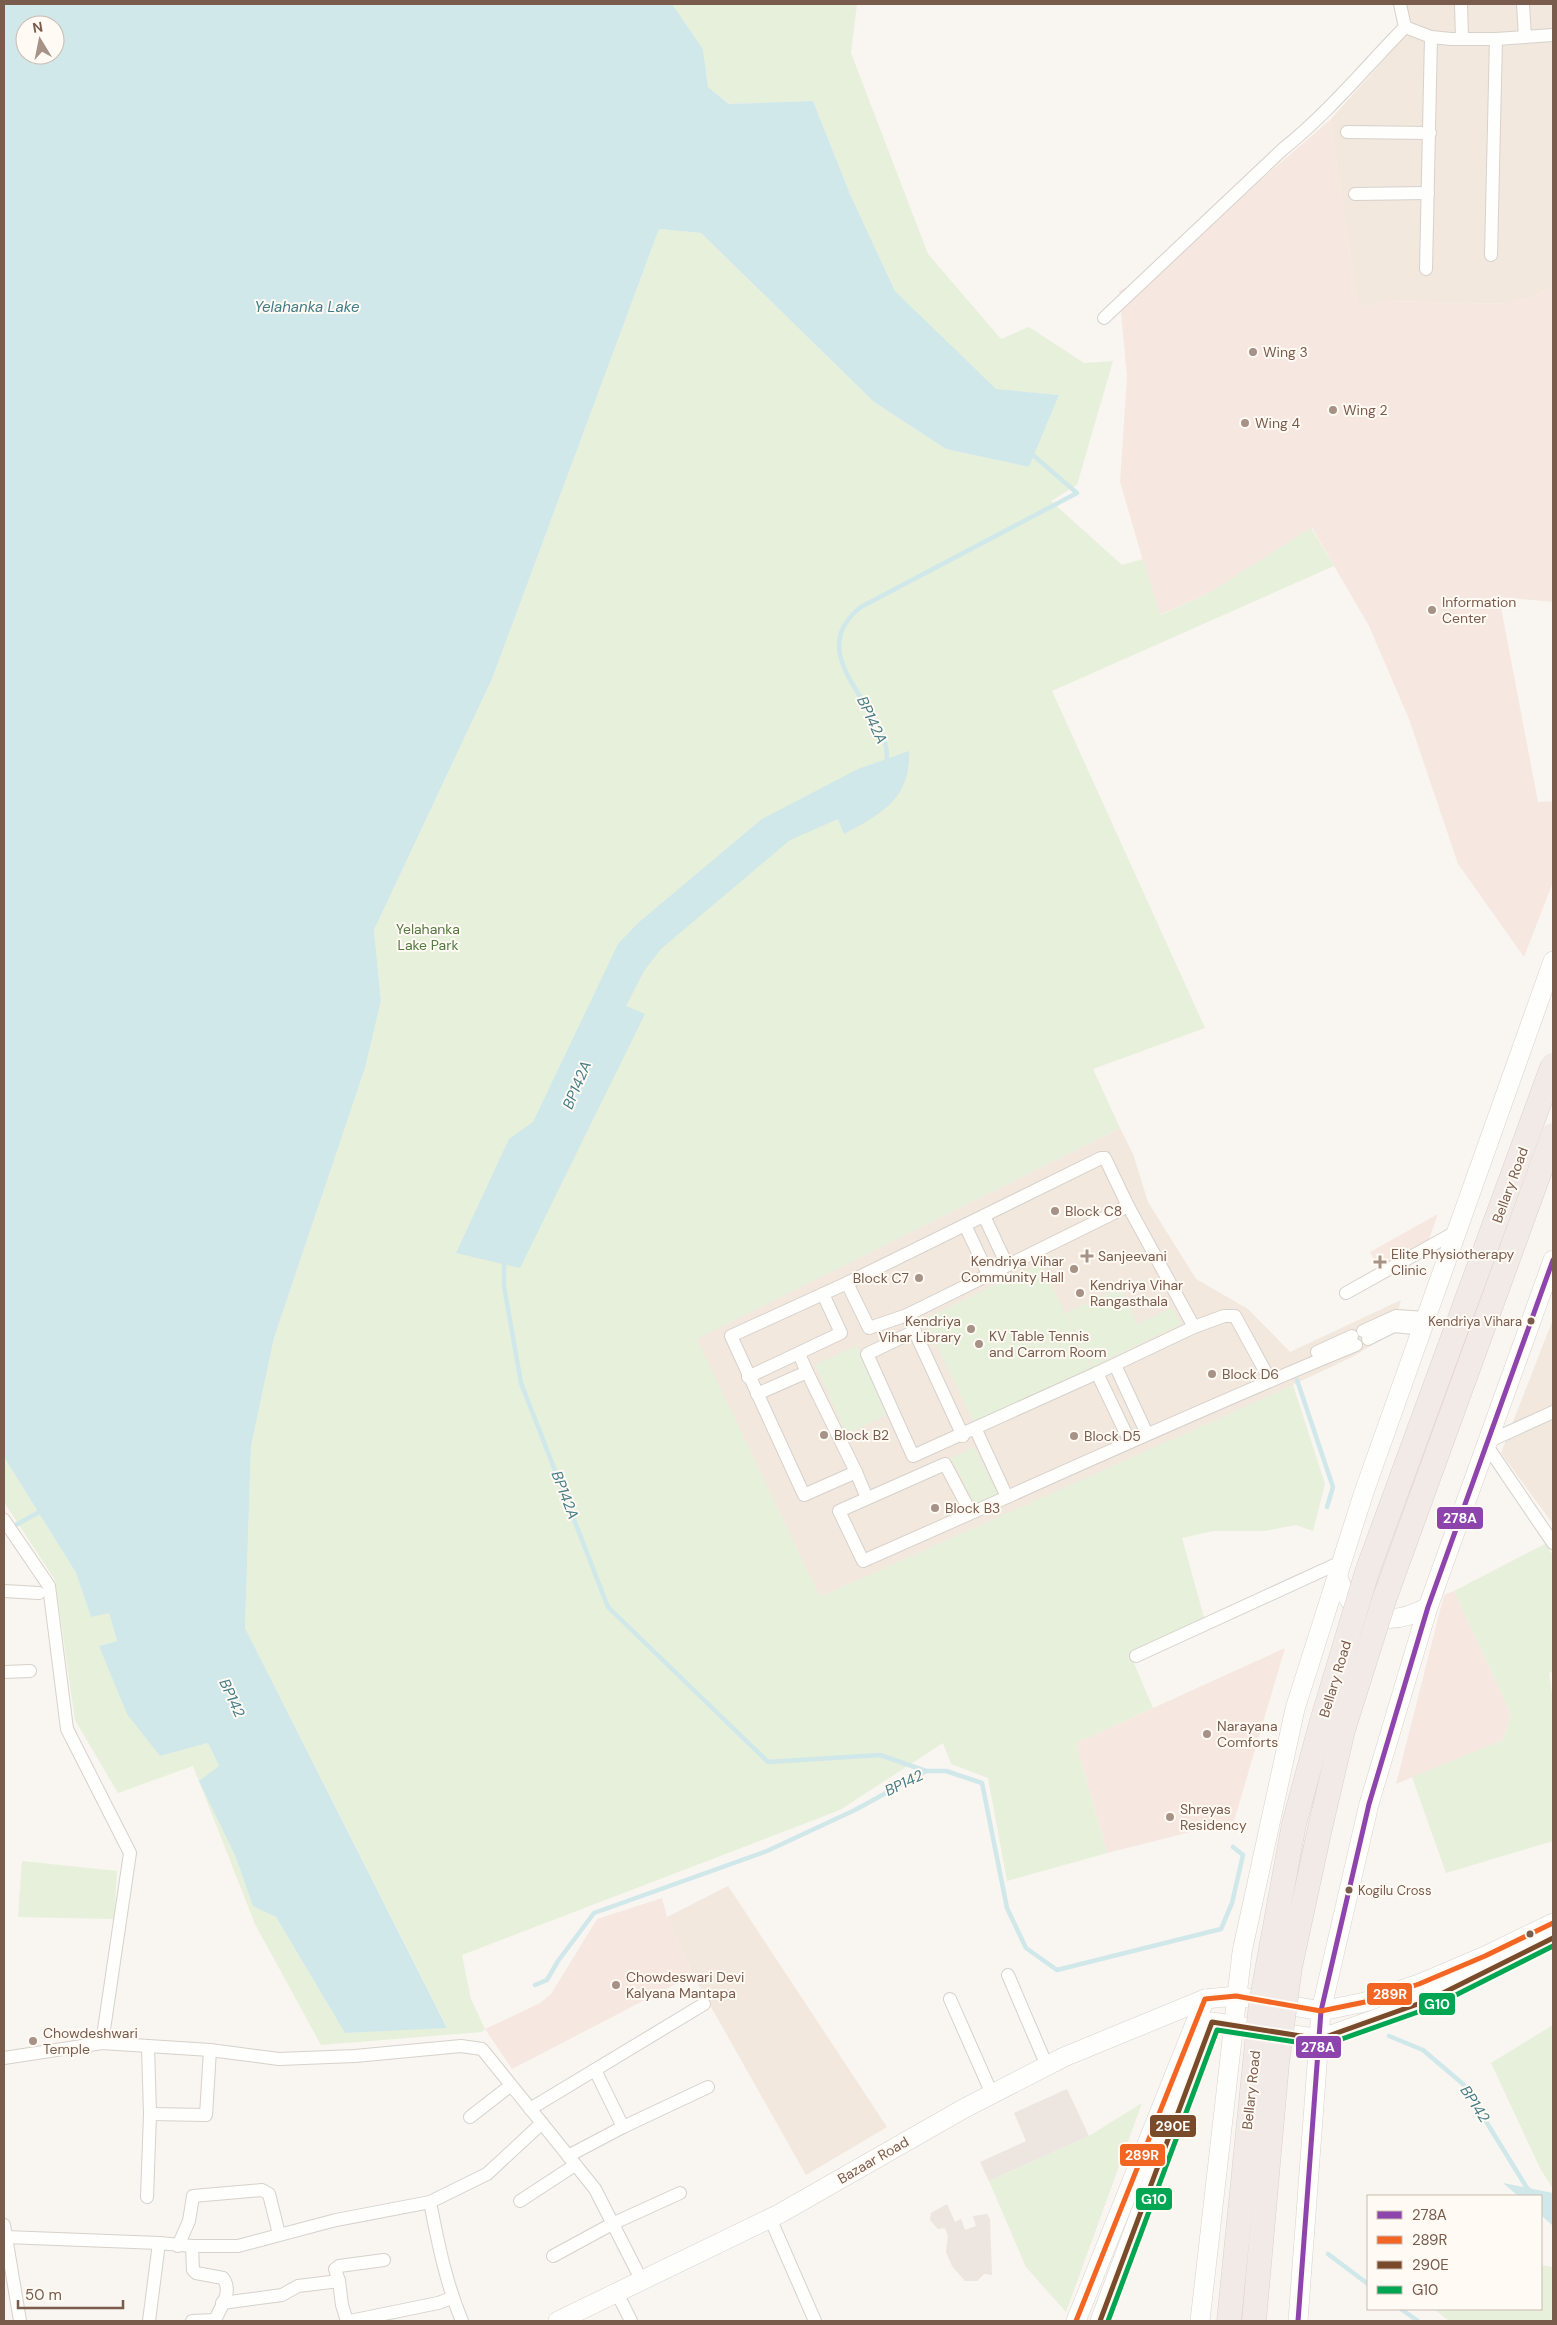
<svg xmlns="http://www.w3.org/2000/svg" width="1557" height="2325" viewBox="0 0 1557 2325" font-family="'DM Sans',sans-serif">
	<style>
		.residential { fill: #f2e8de }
		.commercial { fill: #f6e8e1 }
		.industrial { fill: #ede5e0 }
		.green { fill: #e7f0db }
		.water { fill: #d0e8ea; fill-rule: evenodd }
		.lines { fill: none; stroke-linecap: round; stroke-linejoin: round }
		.stream { stroke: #d0e8ea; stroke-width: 4.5 }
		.street-casing { stroke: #d7d1cb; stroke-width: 14 }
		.secondary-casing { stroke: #d9d2cb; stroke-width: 20 }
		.street { stroke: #fefefd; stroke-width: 12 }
		.secondary { stroke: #fefefd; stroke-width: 19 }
		.highway-bridge-casing { stroke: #dad1cc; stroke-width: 25; stroke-linecap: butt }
		.highway-bridge { stroke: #f2eae7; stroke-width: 24 }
		.bus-1-casing { stroke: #fffaf3; stroke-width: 9 }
		.bus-2-casing { stroke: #fffaf3; stroke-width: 9 }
		.bus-3-casing { stroke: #fffaf3; stroke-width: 9 }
		.bus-4-casing { stroke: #fffaf3; stroke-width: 9 }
		.bus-1 { stroke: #8e44ad; stroke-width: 5 }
		.bus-2 { stroke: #f26522; stroke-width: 5 }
		.bus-3 { stroke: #7a4b2a; stroke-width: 5 }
		.bus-4 { stroke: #00a651; stroke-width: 5 }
		.poi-dot { fill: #a69286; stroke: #fffaf3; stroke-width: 2 }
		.bus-dot { fill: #7a5c4d; stroke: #fffaf3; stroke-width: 2 }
		.labels { text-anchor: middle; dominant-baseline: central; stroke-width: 4; stroke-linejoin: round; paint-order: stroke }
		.bus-label { font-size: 13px; fill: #7a5c4d; stroke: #fffaf3; text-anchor: end }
		.poi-label { font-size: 14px; fill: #7a5c4d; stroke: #fffaf3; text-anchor: start }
		.park-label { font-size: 14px; fill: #537a41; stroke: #fffaf3 }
		.street-label { font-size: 14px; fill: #7a5c4d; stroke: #fffaf3 }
		.water-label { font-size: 15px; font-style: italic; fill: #437c86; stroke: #fffaf3 }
		.line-badge { stroke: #fffaf3; stroke-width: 2 }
		.badge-label { font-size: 14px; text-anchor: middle; font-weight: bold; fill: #fff }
	</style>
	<rect width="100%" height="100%" fill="#f9f5f0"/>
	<!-- residential -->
	<g class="residential">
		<path d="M 1397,4 L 1553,4 L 1553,289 L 1509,304 L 1390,301 L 1358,307 L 1330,120 L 1408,33 Z"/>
		<path d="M 1120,1128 L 1133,1154 L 1148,1202 L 1196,1279 L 1248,1309 L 1290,1352 L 1401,1300 L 1392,1333 L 1354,1356 L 1229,1415 L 820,1597 L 696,1339 Z"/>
		<path d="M 1553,1319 L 1553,1524 L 1501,1453 Z"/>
		<path d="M 728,1886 L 887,2127 L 806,2175 L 693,1975 L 667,1917 Z"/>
	</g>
	<!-- commercial -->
	<g class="commercial">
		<path d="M 1330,120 L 1358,306 L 1390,301 L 1509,304 L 1553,289 L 1553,602 L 1499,597 L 1538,802 L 1553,801 L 1553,882 L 1524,957 L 1458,864 L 1409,719 L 1369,626 L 1312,528 L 1207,594 L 1159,615 L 1120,482 L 1127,377 L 1119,291 L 1148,277 Z"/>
		<path d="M 1438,1214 L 1422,1258 L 1384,1279 L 1370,1252 Z"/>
		<path d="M 1454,1591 L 1511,1714 L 1503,1740 L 1396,1784 L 1444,1595 Z"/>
		<path d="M 1285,1648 L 1234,1821 L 1107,1853 L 1076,1743 Z"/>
		<path d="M 662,1898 L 667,1917 L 693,1975 L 512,2069 L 485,2029 L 540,2003 L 551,1994 L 597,1919 Z"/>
	</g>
	<!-- industrial -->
	<g class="industrial">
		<path d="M 1067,2089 L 1089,2136 L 989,2181 L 980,2162 L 1026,2141 L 1014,2113 Z"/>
		<path d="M 947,2204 L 955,2222 L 961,2219 L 965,2230 L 976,2226 L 973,2216 L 987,2214 L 990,2219 L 992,2275 L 984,2274 L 977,2281 L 965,2281 L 952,2266 L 946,2252 L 948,2236 L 945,2228 L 938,2229 L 930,2220 L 931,2213 Z"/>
	</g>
	<!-- green -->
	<g class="green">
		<path d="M 672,4 L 857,4 L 851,53 L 928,254 L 1001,339 L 1029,327 L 1084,363 L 1113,361 L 1077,485 L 1051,501 L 1122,565 L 1143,559 L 1160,615 L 1207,594 L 1311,528 L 1334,566 L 1052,691 L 1205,1028 L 1093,1069 L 1120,1128 L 697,1339 L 820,1597 L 1293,1385 L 1325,1484 L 1313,1531 L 1296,1525 L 1264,1531 L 1213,1531 L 1182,1538 L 1205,1621 L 1131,1656 L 1153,1708 L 1076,1743 L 1107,1853 L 1007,1881 L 988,1778 L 951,1764 L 943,1743 L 840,1810 L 462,1955 L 471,1999 L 485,2029 L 482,2032 L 321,2045 L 255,1924 L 193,1766 L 118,1793 L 75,1720 L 55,1580 L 4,1502 L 4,1457 L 76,1573 L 91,1617 L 109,1612 L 117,1641 L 99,1646 L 160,1756 L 208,1743 L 219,1766 L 235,1855 L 253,1905 L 276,1917 L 345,2033 L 447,2027 L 245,1628 L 251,1446 L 274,1338 L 365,1068 L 381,1001 L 374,930 L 492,679 L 659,229 L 701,233 L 874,402 L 946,449 L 1029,467 L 1059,395 L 996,390 L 895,291 L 850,194 L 813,101 L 730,104 L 708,87 L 703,49 Z"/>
		<path d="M 1041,1263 L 1093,1372 L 976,1427 L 924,1319 Z"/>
		<path d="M 1120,1287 L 1138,1324 L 1173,1307 L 1181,1324 L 1092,1367 L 1066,1313 Z"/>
		<path d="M 857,1345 L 889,1414 L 847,1434 L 815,1365 Z"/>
		<path d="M 974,1447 L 998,1494 L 975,1505 L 951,1458 Z"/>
		<path d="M 1545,1544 L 1553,1555 L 1553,1671 L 1549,1673 L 1553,1700 L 1553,1841 L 1446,1873 L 1412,1777 L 1503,1740 L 1511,1714 L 1454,1591 Z"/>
		<path d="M 22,1861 L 117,1871 L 114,1919 L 18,1917 Z"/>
		<path d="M 1553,2025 L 1553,2189 L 1540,2168 L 1491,2063 Z"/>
		<path d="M 1142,2103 L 1066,2312 L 1026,2267 L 989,2181 L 1089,2136 Z"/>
		<path d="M 1541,2265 L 1553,2267 L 1553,2321 L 1449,2321 L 1434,2309 L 1541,2309 Z"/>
	</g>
	<!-- water -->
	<g class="water">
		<path d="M 4,4 L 672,4 L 703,49 L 708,87 L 729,104 L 813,101 L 850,194 L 895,291 L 996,389 L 1059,395 L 1029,467 L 946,449 L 874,402 L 701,233 L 659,229 L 492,679 L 374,930 L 381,1001 L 365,1068 L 274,1338 L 251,1446 L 245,1628 L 447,2028 L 345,2033 L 276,1917 L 253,1906 L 235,1855 L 199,1781 L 219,1766 L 208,1743 L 160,1756 L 127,1714 L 99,1646 L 117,1641 L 109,1613 L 91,1617 L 76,1573 L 4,1457 ZM 25,25 L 55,25 L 55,55 L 25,55 Z"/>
		<path d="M 909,751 C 911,799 881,814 844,834 L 838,819 L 790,840 L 661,949 L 644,971 L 626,1006 L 645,1014 L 520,1268 L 456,1253 L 509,1139 L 533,1122 L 618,944 L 638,923 L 762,819 L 858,769 Z"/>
		<path d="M 1503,2183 L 1553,2193 L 1553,2226 L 1541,2215 L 1541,2196 L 1518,2196 Z"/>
	</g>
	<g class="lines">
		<!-- stream -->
		<g class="stream">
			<path d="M 886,763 C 897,714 796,657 861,607 L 1077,493 L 1034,456"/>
			<path d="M 504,1258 L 504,1286 L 521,1383 L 608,1607 L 768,1762 L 880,1755 L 926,1771"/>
			<path d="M 1297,1380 L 1333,1487 L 1327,1507"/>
			<path d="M 14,1526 L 43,1510"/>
			<path d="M 535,1985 L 547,1980 L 558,1961 L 594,1913 L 767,1851 L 855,1810 L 926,1771 L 946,1771 L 982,1783 L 1007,1908 L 1026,1948 L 1057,1970 L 1221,1929 L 1232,1903 L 1243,1855 L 1233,1847"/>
			<path d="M 1389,2036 L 1423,2050 L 1463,2084 L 1527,2188 L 1537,2196"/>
			<path d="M 1328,2254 L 1368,2284"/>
			<path d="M 1401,2309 L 1418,2321"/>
		</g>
		<!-- street casing -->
		<g class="street-casing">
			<g id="street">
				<path d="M 1400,4 L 1405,27 L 1431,37 L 1451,39 L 1496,39 L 1553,35"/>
				<path d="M 1461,4 L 1462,38"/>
				<path d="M 1523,4 L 1525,37"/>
				<path d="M 1347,132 L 1430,133"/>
				<path d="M 1355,194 L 1428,193"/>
				<path d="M 1491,255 L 1496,39"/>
				<path d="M 1426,269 L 1431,37"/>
				<path d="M 1104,318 L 1283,149 C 1328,113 1365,68 1405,27"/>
				<path d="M 1128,1206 L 1194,1327 L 1224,1316 L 1235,1316 L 1270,1380"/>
				<path d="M 984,1216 L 1007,1265"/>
				<path d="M 965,1225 L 988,1274"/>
				<path d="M 847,1283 L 869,1328 L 907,1315"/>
				<path d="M 1346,1293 L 1459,1230"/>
				<path d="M 915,1331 L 867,1354 L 913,1456 L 1097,1373 L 1130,1442"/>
				<path d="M 1363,1331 L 1396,1316 L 1427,1318"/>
				<path d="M 1368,1339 L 1394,1326 L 1423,1329"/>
				<path d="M 1317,1352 L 1352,1336"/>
				<path d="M 1115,1365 L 1147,1434"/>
				<path d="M 807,1372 L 856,1472"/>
				<path d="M 1097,1373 L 1194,1327"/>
				<path d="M 748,1377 L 841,1333 L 823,1294"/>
				<path d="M 757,1394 L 807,1372 L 799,1354"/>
				<path d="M 1553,1412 L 1485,1443 L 1553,1543"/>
				<path d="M 976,1430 L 1007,1497"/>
				<path d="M 867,1498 L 856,1472 L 804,1495 L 731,1336 L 847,1283 L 1101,1158 L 1105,1158 L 1128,1206 L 907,1315 L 963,1436"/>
				<path d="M 971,1513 L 945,1464 L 839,1511 L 863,1561 C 1027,1489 1190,1413 1356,1345"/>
				<path d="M 4,1520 L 49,1586 L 67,1729 L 130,1853 L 102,2043"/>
				<path d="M 4,1591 L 39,1593"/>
				<path d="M 1136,1656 L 1341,1562"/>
				<path d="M 4,1672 L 30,1671"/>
				<path d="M 1008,1975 L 1047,2066"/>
				<path d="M 950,1999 L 992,2094"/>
				<path d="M 4,2058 L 102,2043 L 210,2050 L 279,2059 L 355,2056 L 461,2046 L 482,2049 L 595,2189 L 642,2281"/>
				<path d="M 530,2109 L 704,2004"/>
				<path d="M 150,2114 L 206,2115 L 210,2050"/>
				<path d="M 470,2117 L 510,2086"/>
				<path d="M 623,2127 L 708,2087"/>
				<path d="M 568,2156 L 623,2127 L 595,2070"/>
				<path d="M 147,2197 L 150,2114 L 148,2046"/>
				<path d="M 520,2201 L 575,2165"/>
				<path d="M 430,2202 C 438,2243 446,2283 462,2321"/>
				<path d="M 770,2218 L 815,2321"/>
				<path d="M 4,2225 L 20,2321"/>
				<path d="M 6,2237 L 159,2243 L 149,2321"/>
				<path d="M 159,2243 L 192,2246 L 193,2270 L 196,2273 L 223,2278 C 233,2292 221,2306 215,2320 L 192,2321"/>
				<path d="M 178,2246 L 189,2221 L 193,2196 L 262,2190 L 269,2194 L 279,2234"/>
				<path d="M 192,2246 L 238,2246 L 336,2220 L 430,2202 L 487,2174 L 542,2123"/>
				<path d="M 553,2256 L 612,2224 L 680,2193"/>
				<path d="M 339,2281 L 335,2269 L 339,2266 L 384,2260"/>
				<path d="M 617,2293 L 631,2321"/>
				<path d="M 222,2303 L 282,2295 L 298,2286 L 339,2281 L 342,2305 L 347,2321"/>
				<path d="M 350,2321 L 438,2303 L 452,2298"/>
			</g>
		</g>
		<!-- secondary casing -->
		<g class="secondary-casing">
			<g id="secondary">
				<path d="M 1337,1573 C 1349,1620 1388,1629 1428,1607"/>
				<path d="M 558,2321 L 779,2214 L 963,2109 L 1064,2057 L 1205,1999 L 1236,1996 L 1321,2011 L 1365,2002 L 1419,1984 L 1485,1956 L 1553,1923"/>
				<path d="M 1076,2321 L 1205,1999"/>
				<path d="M 1100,2321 L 1212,2022 L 1320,2039 L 1429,2000 L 1553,1938"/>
				<path d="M 1200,2321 L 1242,1952 L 1295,1709 L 1364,1492 L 1553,961"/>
				<path d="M 1298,2321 L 1321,2011 L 1369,1804 L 1428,1607 L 1553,1260"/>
			</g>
		</g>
		<!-- street -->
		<use href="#street" class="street"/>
		<!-- secondary -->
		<use href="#secondary" class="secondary"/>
		<!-- highway-bridge casing -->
		<g class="highway-bridge-casing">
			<g id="highway-bridge">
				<path d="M 1229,2321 L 1261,2003 L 1294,1824 L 1322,1721 L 1367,1572 L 1553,1065"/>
				<path d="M 1254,2321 L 1277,2063 L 1290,1967 L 1320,1828 L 1343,1730 L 1385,1597 L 1553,1135"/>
			</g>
		</g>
		<!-- highway-bridge -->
		<use href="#highway-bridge" class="highway-bridge"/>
		<!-- bus-1 casing -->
		<g class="bus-1-casing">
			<path id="bus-1" d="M 1298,2321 L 1321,2011 L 1369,1804 L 1428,1607 L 1553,1260"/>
		</g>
		<!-- bus-2 casing -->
		<g class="bus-2-casing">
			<path id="bus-2" d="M 1076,2321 L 1205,1999 L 1236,1996 L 1321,2011 L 1365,2002 L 1419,1984 L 1485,1956 L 1553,1923"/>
		</g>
		<!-- bus-3 casing -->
		<g class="bus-3-casing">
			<path id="bus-3" d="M 1100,2321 L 1212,2022 L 1320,2039 L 1429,2000 L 1553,1938"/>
		</g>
		<!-- bus-4 casing -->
		<g class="bus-4-casing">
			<path id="bus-4" d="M 1108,2321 L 1217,2030 L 1322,2046 L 1432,2007 L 1553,1946"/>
		</g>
		<!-- bus-1 -->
		<use href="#bus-1" class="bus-1"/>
		<!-- bus-2 -->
		<use href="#bus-2" class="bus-2"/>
		<!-- bus-3 -->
		<use href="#bus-3" class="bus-3"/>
		<!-- bus-4 -->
		<use href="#bus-4" class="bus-4"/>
	</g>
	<!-- markers -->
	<g class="poi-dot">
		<circle cx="1253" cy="352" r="5"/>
		<circle cx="1333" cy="410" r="5"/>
		<circle cx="1245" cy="423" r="5"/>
		<circle cx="1432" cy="610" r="5"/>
		<circle cx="1055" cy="1211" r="5"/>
		<path d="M1084.5 1248.5h5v5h5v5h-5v5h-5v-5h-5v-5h5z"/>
		<path d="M1377.5 1254.5h5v5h5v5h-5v5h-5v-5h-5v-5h5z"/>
		<circle cx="1074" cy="1269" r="5"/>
		<circle cx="919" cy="1278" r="5"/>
		<circle cx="1080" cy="1293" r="5"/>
		<circle cx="971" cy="1329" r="5"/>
		<circle cx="979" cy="1344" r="5"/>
		<circle cx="1212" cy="1374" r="5"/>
		<circle cx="824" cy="1435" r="5"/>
		<circle cx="1074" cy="1436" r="5"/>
		<circle cx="935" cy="1508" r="5"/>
		<circle cx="1207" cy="1734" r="5"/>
		<circle cx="1170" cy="1817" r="5"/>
		<circle cx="616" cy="1985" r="5"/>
		<circle cx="33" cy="2041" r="5"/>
	</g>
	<g class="bus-dot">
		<circle cx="1531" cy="1321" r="4.5"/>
		<circle cx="1349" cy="1890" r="4.5"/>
		<circle cx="1530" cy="1934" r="4.5"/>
	</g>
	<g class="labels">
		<!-- bus labels -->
		<g class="bus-label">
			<text x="1522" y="1321">Kendriya Vihara</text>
			<text x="1358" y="1890" text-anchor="start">Kogilu Cross</text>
		</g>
		<!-- poi labels -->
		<g class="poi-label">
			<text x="1263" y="352">Wing 3</text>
			<text x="1343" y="410">Wing 2</text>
			<text x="1255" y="423">Wing 4</text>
			<text x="1442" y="602">Information<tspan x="1442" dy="16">Center</tspan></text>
			<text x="1065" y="1211">Block C8</text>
			<text x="1391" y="1254">Elite Physiotherapy<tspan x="1391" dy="16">Clinic</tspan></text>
			<text x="1098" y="1256">Sanjeevani</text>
			<text x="1064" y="1261" text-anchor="end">Kendriya Vihar<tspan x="1064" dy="16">Community Hall</tspan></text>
			<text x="909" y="1278" text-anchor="end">Block C7</text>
			<text x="1090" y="1285">Kendriya Vihar<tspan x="1090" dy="16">Rangasthala</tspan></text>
			<text x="961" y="1321" text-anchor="end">Kendriya<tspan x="961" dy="16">Vihar Library</tspan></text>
			<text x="989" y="1336">KV Table Tennis<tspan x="989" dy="16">and Carrom Room</tspan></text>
			<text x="1222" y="1374">Block D6</text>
			<text x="834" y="1435">Block B2</text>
			<text x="1084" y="1436">Block D5</text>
			<text x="945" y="1508">Block B3</text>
			<text x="1217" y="1726">Narayana<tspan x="1217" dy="16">Comforts</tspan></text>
			<text x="1180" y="1809">Shreyas<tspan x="1180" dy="16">Residency</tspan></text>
			<text x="626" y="1977">Chowdeswari Devi<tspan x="626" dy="16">Kalyana Mantapa</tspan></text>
			<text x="43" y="2033">Chowdeshwari<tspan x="43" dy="16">Temple</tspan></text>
		</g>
		<!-- park labels -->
		<g class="park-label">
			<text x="428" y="929">Yelahanka<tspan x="428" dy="16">Lake Park</tspan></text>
		</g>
		<!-- street labels -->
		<g class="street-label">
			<text transform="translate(1510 1185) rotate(-70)">Bellary Road</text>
			<text transform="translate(1335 1679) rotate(-73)">Bellary Road</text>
			<text transform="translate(1251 2090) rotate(-84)">Bellary Road</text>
			<text transform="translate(873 2160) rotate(-30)">Bazaar Road</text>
		</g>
		<!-- water labels -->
		<g class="water-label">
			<text x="307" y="307">Yelahanka Lake</text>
			<text transform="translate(872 720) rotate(65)">BP142A</text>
			<text transform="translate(577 1085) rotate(-67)">BP142A</text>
			<text transform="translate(565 1495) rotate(69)">BP142A</text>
			<text transform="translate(232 1698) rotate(65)">BP142</text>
			<text transform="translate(904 1783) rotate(-26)">BP142</text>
			<text transform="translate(1475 2104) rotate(57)">BP142</text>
		</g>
	</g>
	<g class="line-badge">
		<rect x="1436" y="1506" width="48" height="24" rx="5" fill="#8e44ad"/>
		<rect x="1366" y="1982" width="47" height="24" rx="5" fill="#f26522"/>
		<rect x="1418" y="1992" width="38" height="24" rx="5" fill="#00a651"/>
		<rect x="1295" y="2035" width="47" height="24" rx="5" fill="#8e44ad"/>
		<rect x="1149" y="2114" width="48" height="24" rx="5" fill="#7a4b2a"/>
		<rect x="1119" y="2143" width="47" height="24" rx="5" fill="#f26522"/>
		<rect x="1135" y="2187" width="38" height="24" rx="5" fill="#00a651"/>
	</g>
	<g class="badge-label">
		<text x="1460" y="1523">278A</text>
		<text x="1390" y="1999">289R</text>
		<text x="1437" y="2009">G10</text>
		<text x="1318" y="2052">278A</text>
		<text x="1173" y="2131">290E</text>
		<text x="1142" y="2160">289R</text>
		<text x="1154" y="2204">G10</text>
	</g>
	<!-- border -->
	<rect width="1557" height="2325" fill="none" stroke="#7a5c4d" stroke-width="10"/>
	<!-- legend -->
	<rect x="1367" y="2195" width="175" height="115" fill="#fffaf3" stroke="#cabbb1"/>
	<rect x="1377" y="2211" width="25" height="8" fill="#8e44ad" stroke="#cabbb1"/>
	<text x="1412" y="2220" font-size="15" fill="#7a5c4d">278A</text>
	<rect x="1377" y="2236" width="25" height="8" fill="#f26522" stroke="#cabbb1"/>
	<text x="1412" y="2245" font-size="15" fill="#7a5c4d">289R</text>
	<rect x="1377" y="2261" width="25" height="8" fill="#7a4b2a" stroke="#cabbb1"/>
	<text x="1412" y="2270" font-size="15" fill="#7a5c4d">290E</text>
	<rect x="1377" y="2286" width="25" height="8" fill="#00a651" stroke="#cabbb1"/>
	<text x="1412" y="2295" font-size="15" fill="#7a5c4d">G10</text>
	<!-- north arrow -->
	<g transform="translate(40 40) rotate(350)"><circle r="24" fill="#fffaf3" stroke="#cabbb1"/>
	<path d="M0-4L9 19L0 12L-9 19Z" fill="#a69286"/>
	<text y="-8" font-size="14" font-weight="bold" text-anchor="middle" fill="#7a5c4d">N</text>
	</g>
	<!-- scale -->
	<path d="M18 2300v8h105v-8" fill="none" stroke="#7a5c4d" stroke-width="2.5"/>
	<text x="25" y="2300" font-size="15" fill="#7a5c4d" stroke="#fffaf3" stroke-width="4" paint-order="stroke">50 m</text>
</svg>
